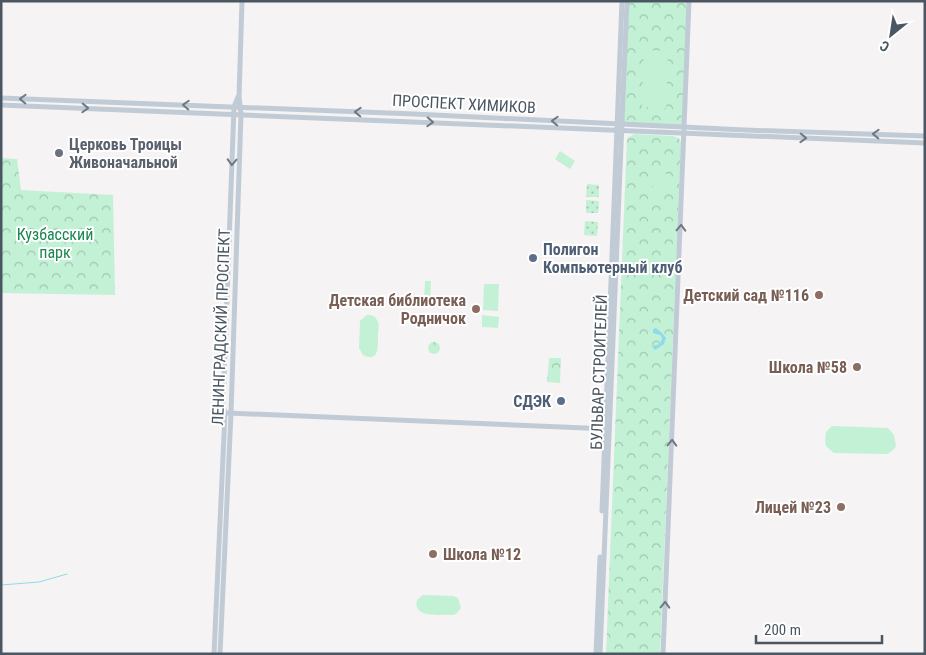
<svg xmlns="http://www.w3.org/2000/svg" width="926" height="655" viewBox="0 0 926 655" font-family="'Roboto Condensed',sans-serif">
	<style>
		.grass { fill: url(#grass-dots) }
		.park { fill: url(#park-crowns) }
		.pitch { fill: #c3f1d5 }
		.water { fill: #90daee }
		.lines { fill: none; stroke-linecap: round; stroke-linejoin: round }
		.stream { stroke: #90daee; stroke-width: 1 }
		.secondary { stroke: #c1cbd6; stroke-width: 5 }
		.oneway { stroke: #6e7984 }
		.worship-dot { fill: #6b7280; stroke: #fff; stroke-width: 2 }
		.service-dot { fill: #5c6f8a; stroke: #fff; stroke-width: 2 }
		.education-dot { fill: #8d6e63; stroke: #fff; stroke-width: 2 }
		.labels { text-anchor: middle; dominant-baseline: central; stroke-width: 4; stroke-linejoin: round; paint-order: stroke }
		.street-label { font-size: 16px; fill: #4a5661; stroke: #fff }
		.worship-label { font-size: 16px; font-weight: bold; fill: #5b616d; stroke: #fff; text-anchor: start }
		.park-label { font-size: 16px; fill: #17864f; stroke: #fff }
		.service-label { font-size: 16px; font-weight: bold; fill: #4e5e75; stroke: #fff; text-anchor: start }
		.education-label { font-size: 16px; font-weight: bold; fill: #785e54; stroke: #fff; text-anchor: end }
	</style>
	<defs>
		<pattern id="grass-dots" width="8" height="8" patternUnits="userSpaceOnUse" patternTransform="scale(1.25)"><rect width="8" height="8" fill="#c3f1d5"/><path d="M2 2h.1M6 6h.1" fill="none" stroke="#a0c6b0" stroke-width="1.8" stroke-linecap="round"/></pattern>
		<pattern id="park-crowns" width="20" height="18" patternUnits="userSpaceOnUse" patternTransform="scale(1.25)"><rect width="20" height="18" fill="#c3f1d5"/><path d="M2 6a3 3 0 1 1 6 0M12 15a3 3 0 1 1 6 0" fill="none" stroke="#a0c6b0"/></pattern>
	</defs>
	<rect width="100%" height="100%" fill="#f5f3f3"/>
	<!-- grass -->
	<g class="grass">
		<path d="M 587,184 L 599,185 L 599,197 L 586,197 Z"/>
		<path d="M 586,200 L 599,201 L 598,213 L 586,213 Z"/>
		<path d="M 585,221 L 598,222 L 597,236 L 584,235 Z"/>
	</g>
	<!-- park -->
	<g class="park">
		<path d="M 627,1 L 689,1 L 685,127 L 622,124 Z"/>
		<path d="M 634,134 L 673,136 L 679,138 L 681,143 L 660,654 L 606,654 L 627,138 Z"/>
		<path d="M 560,151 L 575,161 L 570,169 L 555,159 Z"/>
		<path d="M 1,158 L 17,159 L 21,190 L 113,195 L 115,295 L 1,293 Z"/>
		<path d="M 425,281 L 431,281 L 430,301 L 424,301 Z"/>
		<circle cx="434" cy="348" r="6"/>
		<path d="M 549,358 L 561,358 L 560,383 L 547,382 Z"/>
	</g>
	<!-- pitch -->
	<g class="pitch">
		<path d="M 644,50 L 668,51 L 666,108 L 642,107 Z"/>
		<path d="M 656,162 L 667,175 L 671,189 L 660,201 L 653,200 L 652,176 Z"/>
		<path d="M 484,284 L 499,284 L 498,311 L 483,310 Z"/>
		<path d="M 367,315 C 372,315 375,316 377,320 C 380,325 378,331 378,336 C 378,347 379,363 363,355 L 359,348 L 360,321 Z"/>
		<path d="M 482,315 L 499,317 L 498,328 L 482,327 Z"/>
		<path d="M 832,426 L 888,428 L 894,435 L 896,446 L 893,450 L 887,454 L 834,453 L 826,446 L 825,442 L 826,432 Z"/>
		<path d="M 423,595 L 453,596 L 458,598 L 461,608 L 456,614 L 452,615 C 441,614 412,619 417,600 Z"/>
	</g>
	<!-- water -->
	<path class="water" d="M 656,328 L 662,333 L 666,338 L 664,344 L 655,350 L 652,346 L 660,344 L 662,338 L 660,335 L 653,333 L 653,329 Z"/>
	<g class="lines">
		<!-- stream -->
		<path class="stream" d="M 1,585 L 39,582 L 67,574"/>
		<!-- secondary -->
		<g class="secondary">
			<path d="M 1,98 L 414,114 L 745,130 L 925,136"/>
			<path d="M 1,105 L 925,143"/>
			<path d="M 228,413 L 609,429"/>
			<path d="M 602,511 L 622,1"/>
			<path d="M 214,654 L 225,413 L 223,405 L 234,107 L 238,97"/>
			<path d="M 220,654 L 231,413 L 241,114 L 239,97 L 242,1"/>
			<path d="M 596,654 L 600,557"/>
			<path d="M 600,654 L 627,1"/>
			<path d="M 663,654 L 689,1"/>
		</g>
	</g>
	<!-- one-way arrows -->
	<defs><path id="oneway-chevron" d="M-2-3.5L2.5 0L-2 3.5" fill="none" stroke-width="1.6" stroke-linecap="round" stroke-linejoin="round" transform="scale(1.25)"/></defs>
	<g class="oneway">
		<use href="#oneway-chevron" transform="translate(23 99) rotate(-178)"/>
		<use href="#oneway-chevron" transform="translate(186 105) rotate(-177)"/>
		<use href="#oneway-chevron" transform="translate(85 108) rotate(2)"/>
		<use href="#oneway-chevron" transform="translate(358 112) rotate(-178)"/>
		<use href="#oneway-chevron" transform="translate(555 121) rotate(-178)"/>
		<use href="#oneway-chevron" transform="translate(430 122) rotate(3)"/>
		<use href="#oneway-chevron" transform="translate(876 134) rotate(-178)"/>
		<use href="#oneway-chevron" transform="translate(803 138) rotate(2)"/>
		<use href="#oneway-chevron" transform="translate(232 162) rotate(92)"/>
		<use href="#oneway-chevron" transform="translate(681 228) rotate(-88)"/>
		<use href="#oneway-chevron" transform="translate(672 443) rotate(-88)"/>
		<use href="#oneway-chevron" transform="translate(665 605) rotate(-88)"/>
	</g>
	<!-- markers -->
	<circle class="worship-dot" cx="59" cy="153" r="5"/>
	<g class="service-dot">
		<circle cx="533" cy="258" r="5"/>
		<circle cx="561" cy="401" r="5"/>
	</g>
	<g class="education-dot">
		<circle cx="819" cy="295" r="5"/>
		<circle cx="476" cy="309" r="5"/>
		<circle cx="857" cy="367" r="5"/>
		<circle cx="841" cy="507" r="5"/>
		<circle cx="433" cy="554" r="5"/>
	</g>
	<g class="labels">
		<!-- street labels -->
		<g class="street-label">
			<text transform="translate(464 104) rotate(3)">ПРОСПЕКТ ХИМИКОВ</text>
			<text transform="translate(221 327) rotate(-88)">ЛЕНИНГРАДСКИЙ ПРОСПЕКТ</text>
			<text transform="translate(599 372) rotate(-88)">БУЛЬВАР СТРОИТЕЛЕЙ</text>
		</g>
		<!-- worship labels -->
		<g class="worship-label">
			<text x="69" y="144">Церковь Троицы<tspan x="69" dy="18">Живоначальной</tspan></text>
		</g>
		<!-- park labels -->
		<g class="park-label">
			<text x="55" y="234">Кузбасский<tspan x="55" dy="18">парк</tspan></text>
		</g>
		<!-- service labels -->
		<g class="service-label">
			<text x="543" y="249">Полигон<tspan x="543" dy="18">Компьютерный клуб</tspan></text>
			<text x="551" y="401" text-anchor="end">СДЭК</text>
		</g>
		<!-- education labels -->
		<g class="education-label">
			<text x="809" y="295">Детский сад №116</text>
			<text x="466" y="300">Детская библиотека<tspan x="466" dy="18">Родничок</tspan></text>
			<text x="847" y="367">Школа №58</text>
			<text x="831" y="507">Лицей №23</text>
			<text x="443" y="554" text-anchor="start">Школа №12</text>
		</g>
	</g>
	<!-- border -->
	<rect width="926" height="655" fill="none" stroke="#4a5661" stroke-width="5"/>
	<!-- north arrow -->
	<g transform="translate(891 35) rotate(210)" stroke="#ffffff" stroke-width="4" paint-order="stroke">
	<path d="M0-4L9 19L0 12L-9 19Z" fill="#4a5661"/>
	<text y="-8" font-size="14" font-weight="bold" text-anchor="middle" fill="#4a5661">С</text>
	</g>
	<!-- scale -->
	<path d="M756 635v8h126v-8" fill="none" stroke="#4a5661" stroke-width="2.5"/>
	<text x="764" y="635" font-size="15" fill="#4a5661" stroke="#ffffff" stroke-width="4" paint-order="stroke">200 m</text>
</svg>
